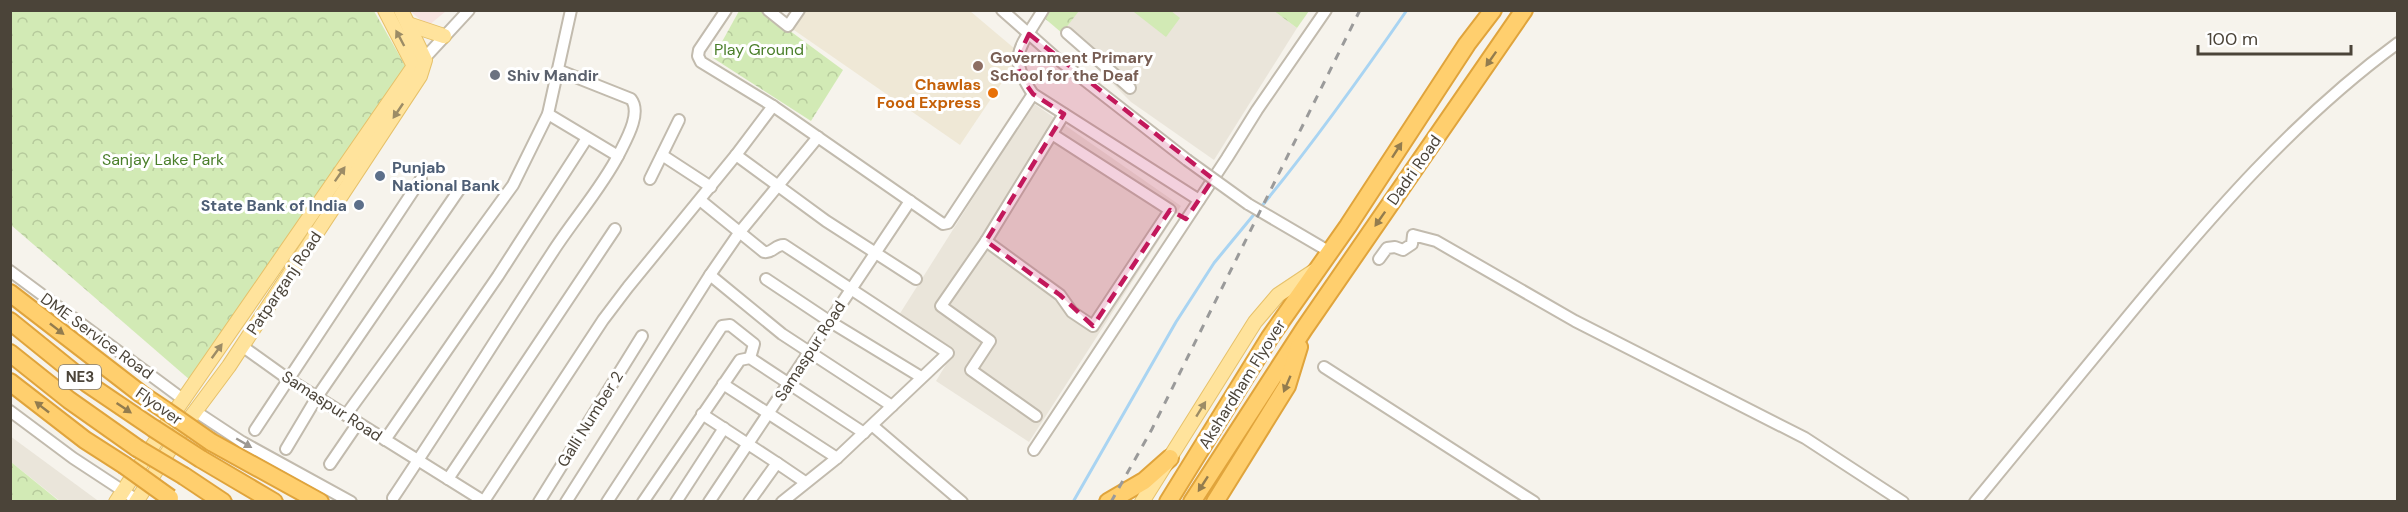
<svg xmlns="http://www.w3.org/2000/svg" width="2408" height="512" viewBox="0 0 2408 512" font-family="'DM Sans',sans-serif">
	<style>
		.residential { fill: #eae5da }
		.education { fill: #efe8d6 }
		.medical { fill: #f6e3e0 }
		.green { fill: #d2eab5 }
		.park { fill: url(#park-crowns) }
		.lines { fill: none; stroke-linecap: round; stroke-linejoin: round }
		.stream { stroke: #a9d4f2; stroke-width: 3 }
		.minor-casing { stroke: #c2bbae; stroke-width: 14 }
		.major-casing { stroke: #e6c16a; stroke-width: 16 }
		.highway-casing { stroke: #e0a43c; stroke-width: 20 }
		.minor { stroke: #fff; stroke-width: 10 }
		.major { stroke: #ffe39c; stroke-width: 14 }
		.highway { stroke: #ffcf6e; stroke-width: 16 }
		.rail { stroke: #9a9a9a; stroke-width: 3; stroke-dasharray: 8 8; stroke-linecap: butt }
		.minor-bridge-casing { stroke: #c2bbae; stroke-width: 14; stroke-linecap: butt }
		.highway-bridge-casing { stroke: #e0a43c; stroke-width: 20; stroke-linecap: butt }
		.minor-bridge { stroke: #fff; stroke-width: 10 }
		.highway-bridge { stroke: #ffcf6e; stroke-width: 16 }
		.oneway { fill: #9c8c66 }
		.oneway2 { fill: #937c4e }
		.oneway3 { fill: #9c9892 }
		.marked { fill: #c2185b; fill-opacity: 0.2; stroke: #c2185b; stroke-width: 4.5; stroke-dasharray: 12 8; stroke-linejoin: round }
		.education-dot { fill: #8d6e63; stroke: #fff; stroke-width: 2 }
		.worship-dot { fill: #6b7280; stroke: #fff; stroke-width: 2 }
		.food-dot { fill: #e8710a; stroke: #fff; stroke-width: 2 }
		.service-dot { fill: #5c6f8a; stroke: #fff; stroke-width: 2 }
		.labels { text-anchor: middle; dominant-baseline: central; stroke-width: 6; stroke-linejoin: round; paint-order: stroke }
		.shield { fill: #fff; stroke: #817c74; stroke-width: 1.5 }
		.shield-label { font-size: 15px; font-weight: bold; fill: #4b4439 }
		.park-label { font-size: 16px; fill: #4a7f2a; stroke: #fff }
		.education-label { font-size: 16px; font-weight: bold; fill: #785e54; stroke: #fff; text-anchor: start }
		.worship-label { font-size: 16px; font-weight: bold; fill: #5b616d; stroke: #fff; text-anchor: start }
		.food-label { font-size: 16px; font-weight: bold; fill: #c56008; stroke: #fff; text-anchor: end }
		.service-label { font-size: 16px; font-weight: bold; fill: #4e5e75; stroke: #fff; text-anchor: start }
		.street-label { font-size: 16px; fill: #4b4439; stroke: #fff }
	</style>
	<defs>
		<pattern id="park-crowns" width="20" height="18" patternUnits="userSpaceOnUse" patternTransform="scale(1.5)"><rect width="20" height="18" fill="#d2eab5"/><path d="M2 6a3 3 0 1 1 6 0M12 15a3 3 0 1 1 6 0" fill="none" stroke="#b6ca9c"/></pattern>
	</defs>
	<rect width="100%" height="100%" fill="#f6f3ec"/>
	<!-- residential -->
	<g class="residential">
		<path d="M 1079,10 L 1274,11 L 1297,28 L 1214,160 L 1131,102 L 1062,33 Z"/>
		<path d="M 1033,103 L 1181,206 L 1029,442 L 936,381 L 953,353 L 899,315 Z"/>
		<path d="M 10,436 L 97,500 L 96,501 L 60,501 L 11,462 Z"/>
	</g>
	<!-- education -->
	<path class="education" d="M 803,11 L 970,11 L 1021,54 L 960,145 L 791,28 Z"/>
	<!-- medical -->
	<path class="medical" d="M 410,11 L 446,11 L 428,26 Z"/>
	<!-- green -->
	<path class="green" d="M 1136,10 L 1171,11 L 1180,18 L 1166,37 L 1134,12 Z"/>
	<!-- park -->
	<g class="park">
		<path d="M 11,11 L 374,11 L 406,67 L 190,380 L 11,225 Z"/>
		<path d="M 739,11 L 763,11 L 843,70 L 811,121 L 713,58 Z"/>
		<path d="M 1036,11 L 1079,11 L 1062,33 Z"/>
		<path d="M 1274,11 L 1309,11 L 1297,28 Z"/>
		<path d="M 11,462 L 59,501 L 11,501 Z"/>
	</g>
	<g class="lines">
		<!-- stream -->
		<g class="stream">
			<path d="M 1261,207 C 1313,144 1360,78 1407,10"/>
			<path d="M 1073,502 L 1176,322 L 1214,263 L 1256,212"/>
		</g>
		<!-- minor casing -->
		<g class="minor-casing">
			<g id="minor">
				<path d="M 726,10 L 699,50 L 698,56 L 701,62 L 773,106 L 943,224 L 948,223 L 1033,94"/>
				<path d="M 768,10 L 788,26 L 799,10"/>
				<path d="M 1002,10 L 1055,57 L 1187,160"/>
				<path d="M 1043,10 C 1021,47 1006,55 1033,94 L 1199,200"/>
				<path d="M 1067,33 L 1130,88"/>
				<path d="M 420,63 L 469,10"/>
				<path d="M 548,114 L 618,156"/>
				<path d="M 662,155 L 711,187"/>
				<path d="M 736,155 L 826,221 L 916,279"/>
				<path d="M 650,179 L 679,120"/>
				<path d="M 700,200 L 764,252 C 772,254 776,244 784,245 L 948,353 L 892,406"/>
				<path d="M 1248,204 L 1330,252"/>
				<path d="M 986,241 L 1060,295 L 1072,312 L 1093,326 L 1170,210 L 1052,134"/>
				<path d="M 1379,259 L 1387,248 L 1395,247 L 1403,250 L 1412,244 L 1413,235 L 1436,241 L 1575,321 L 1805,438 L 1903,502"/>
				<path d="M 10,271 L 184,400"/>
				<path d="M 710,275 L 739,233 L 818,137"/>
				<path d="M 766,279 L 829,321 L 921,377"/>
				<path d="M 242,346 L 288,379 L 485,502"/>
				<path d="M 1324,367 L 1534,502"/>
				<path d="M 723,384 L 837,458"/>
				<path d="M 10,411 L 73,458 L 140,502"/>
				<path d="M 195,411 L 242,442 L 351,502"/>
				<path d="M 702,414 L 777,463"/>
				<path d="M 346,415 L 513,185 L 548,114 L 571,10"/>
				<path d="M 1036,416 L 971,370 L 990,341 L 941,306 L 986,241 L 1064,114"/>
				<path d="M 873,426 L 962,502"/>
				<path d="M 255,430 L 421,179"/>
				<path d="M 385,440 L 498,276 L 587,138"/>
				<path d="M 286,449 L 317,397 L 459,190"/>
				<path d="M 1034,450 L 1227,158 L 1257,110 L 1326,10"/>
				<path d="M 330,464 L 358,423"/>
				<path d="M 448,479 L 615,229"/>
				<path d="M 393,498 C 447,417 499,334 552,253 C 573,220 601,189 619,154 C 626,140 642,113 631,99 L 558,70"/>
				<path d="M 484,501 L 603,320 L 628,287 L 736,155 L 773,106"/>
				<path d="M 539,502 L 642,336"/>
				<path d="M 566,502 L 710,275 L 782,334 L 892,406 L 837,458 L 782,502"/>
				<path d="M 607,502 L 722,326 L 730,325 L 754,344 L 750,358"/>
				<path d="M 643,502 L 740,360 L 750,358 L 864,433"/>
				<path d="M 676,502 L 724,428"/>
				<path d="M 709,502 L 910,201"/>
				<path d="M 749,502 L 777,463 L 805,482"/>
				<path d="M 1975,502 C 2027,439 2078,377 2129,315 C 2210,217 2294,119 2398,43"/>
			</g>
		</g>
		<!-- major casing -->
		<g class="major-casing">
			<g id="major">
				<path d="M 408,24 L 444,36"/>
				<path d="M 116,502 L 176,410 L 414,66 L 385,10"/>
				<path d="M 136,502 L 188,421 L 229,366 L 420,76 L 425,60 L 401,10"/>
				<path d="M 1142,502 L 1255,322 L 1278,295 L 1314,271"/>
			</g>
		</g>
		<!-- highway casing -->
		<g class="highway-casing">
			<g id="highway">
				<path d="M 10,293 L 141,394 L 165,410"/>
				<path d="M 10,321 L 88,384 L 153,428"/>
				<path d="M 10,353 L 69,400 L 137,448"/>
				<path d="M 10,382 L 85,440 L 124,465"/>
				<path d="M 211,442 L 320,502"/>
				<path d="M 201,459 L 274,502"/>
				<path d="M 184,476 L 223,502"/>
				<path d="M 1108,502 L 1144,481 L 1170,458"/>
				<path d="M 1168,502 L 1270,337 L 1348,226 L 1467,44 L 1493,10"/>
				<path d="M 1192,502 L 1304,329 L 1524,10"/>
				<path d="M 1215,502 L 1287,386 L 1299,347"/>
			</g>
		</g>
		<!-- minor -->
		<use href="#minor" class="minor"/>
		<!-- major -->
		<use href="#major" class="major"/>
		<!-- highway -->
		<use href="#highway" class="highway"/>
		<!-- rail -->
		<path class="rail" d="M 1111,502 L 1152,429 L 1360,10"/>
		<!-- minor-bridge casing -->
		<g class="minor-bridge-casing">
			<path id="minor-bridge" d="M 1187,160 L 1248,204"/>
		</g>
		<!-- highway-bridge casing -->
		<g class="highway-bridge-casing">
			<g id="highway-bridge">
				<path d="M 165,410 L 211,442"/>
				<path d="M 153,428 L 201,459"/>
				<path d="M 137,448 L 184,476"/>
				<path d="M 124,465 L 170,498"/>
			</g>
		</g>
		<!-- minor-bridge -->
		<use href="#minor-bridge" class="minor-bridge"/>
		<!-- highway-bridge -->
		<use href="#highway-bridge" class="highway-bridge"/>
	</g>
	<!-- one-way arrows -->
	<defs><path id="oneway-solid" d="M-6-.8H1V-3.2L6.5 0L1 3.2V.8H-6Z" transform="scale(1.5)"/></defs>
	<g class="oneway">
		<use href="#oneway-solid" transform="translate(400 38) rotate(-118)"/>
		<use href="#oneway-solid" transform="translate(398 111) rotate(124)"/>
		<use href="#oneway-solid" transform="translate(340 174) rotate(-55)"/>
		<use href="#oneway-solid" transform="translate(217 351) rotate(-54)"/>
		<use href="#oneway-solid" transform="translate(1201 409) rotate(-58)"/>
	</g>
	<g class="oneway2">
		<use href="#oneway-solid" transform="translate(1491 59) rotate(125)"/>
		<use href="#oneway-solid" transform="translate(1397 150) rotate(-57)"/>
		<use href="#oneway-solid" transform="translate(1380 219) rotate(125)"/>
		<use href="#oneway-solid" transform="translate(57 329) rotate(38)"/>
		<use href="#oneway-solid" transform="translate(1287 384) rotate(113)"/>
		<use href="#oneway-solid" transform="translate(42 407) rotate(-142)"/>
		<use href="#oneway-solid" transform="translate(124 408) rotate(34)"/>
		<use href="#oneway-solid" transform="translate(1203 484) rotate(123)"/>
	</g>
	<use class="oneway3" href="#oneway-solid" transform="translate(244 443) rotate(30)"/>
	<!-- marked area -->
	<path class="marked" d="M 1029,34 L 1213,179 L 1186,219 L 1170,210 L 1093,326 L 1060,295 L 986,241 L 1064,114 L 1033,94 L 1020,76 L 1017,59 Z"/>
	<!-- markers -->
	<circle class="education-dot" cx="978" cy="66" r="6"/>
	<circle class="worship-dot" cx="495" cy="75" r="6"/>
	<circle class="food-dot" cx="993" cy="93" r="6"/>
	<g class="service-dot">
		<circle cx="380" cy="176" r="6"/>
		<circle cx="359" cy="205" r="6"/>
	</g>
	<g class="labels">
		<!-- shield labels -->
		<rect class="shield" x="59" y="365" width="42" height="24" rx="4.5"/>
		<g class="shield-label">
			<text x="80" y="377">NE3</text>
		</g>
		<!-- park labels -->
		<g class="park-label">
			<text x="759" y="49">Play Ground</text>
			<text x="163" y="159">Sanjay Lake Park</text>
		</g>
		<!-- education labels -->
		<g class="education-label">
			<text x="990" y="57">Government Primary<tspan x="990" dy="18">School for the Deaf</tspan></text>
		</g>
		<!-- worship labels -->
		<g class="worship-label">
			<text x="507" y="75">Shiv Mandir</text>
		</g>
		<!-- food labels -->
		<g class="food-label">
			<text x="981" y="84">Chawlas<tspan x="981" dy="18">Food Express</tspan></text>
		</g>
		<!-- service labels -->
		<g class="service-label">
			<text x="392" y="167">Punjab<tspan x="392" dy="18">National Bank</tspan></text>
			<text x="347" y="205" text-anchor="end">State Bank of India</text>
		</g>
		<!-- street labels -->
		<g class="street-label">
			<text transform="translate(1414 170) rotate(-55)">Dadri Road</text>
			<text transform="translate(284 283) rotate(-56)">Patparganj Road</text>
			<text transform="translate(97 336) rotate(36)">DME Service Road</text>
			<text transform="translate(810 351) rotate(-57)">Samaspur Road</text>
			<text transform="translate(1242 384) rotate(-58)">Akshardham Flyover</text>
			<text transform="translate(159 406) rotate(35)">Flyover</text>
			<text transform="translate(332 406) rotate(33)">Samaspur Road</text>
			<text transform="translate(590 419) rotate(-58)">Galli Number 2</text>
		</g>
	</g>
	<!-- border -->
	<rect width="2408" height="512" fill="none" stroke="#4b4439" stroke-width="24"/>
	<!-- scale -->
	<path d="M2198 45v9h153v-9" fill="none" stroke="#4b4439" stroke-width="3"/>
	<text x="2207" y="45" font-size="18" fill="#4b4439" stroke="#ffffff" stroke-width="4.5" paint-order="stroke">100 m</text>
</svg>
